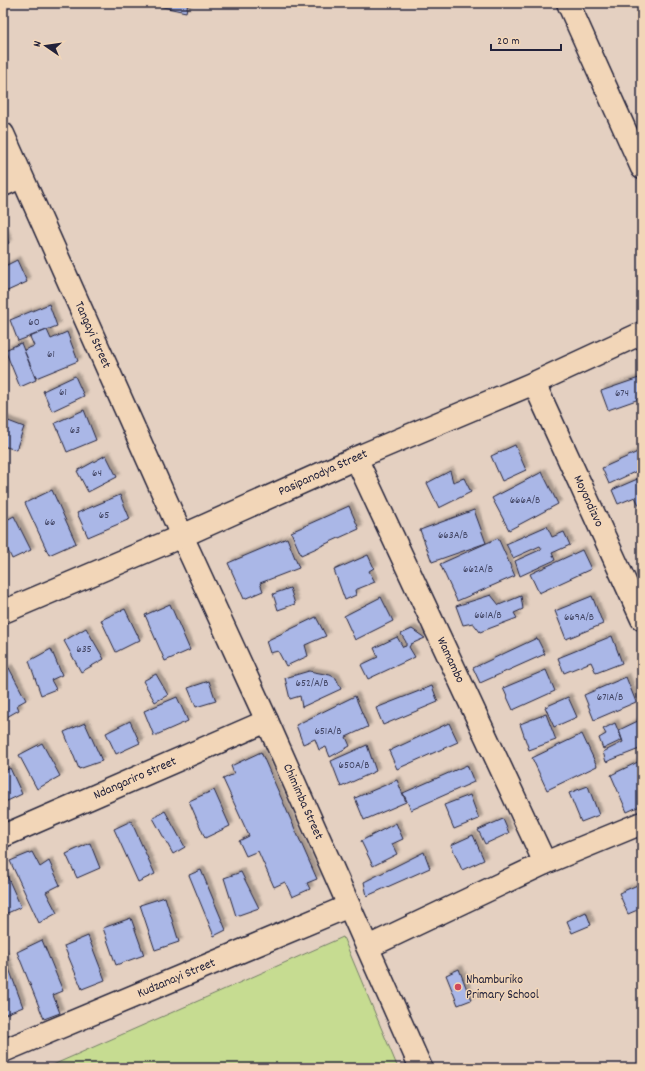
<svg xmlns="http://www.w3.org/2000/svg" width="645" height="1071" viewBox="0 0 645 1071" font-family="Dekko,sans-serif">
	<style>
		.grass { fill: #c6dc91; stroke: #747f66 }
		.building { fill: #aab7e7; stroke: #22223b; filter: url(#shadow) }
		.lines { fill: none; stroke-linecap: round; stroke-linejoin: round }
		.minor-casing { stroke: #22223b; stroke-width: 25 }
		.minor { stroke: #f2d6b8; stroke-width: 22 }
		.poi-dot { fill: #d1495b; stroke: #f2d6b8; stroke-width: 1.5 }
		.labels { text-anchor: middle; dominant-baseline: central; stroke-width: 3; stroke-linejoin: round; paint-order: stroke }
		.number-label { font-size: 11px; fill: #444766 }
		.street-label { font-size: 13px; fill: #22223b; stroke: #f2d6b8 }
		.poi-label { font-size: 13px; fill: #22223b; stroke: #f2d6b8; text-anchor: start }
	</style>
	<defs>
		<filter id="shadow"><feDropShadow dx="3.5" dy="-3.5" stdDeviation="1" flood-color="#0004"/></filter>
	</defs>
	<rect width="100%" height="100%" fill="#e4d0c1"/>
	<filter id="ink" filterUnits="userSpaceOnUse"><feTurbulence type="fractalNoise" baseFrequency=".025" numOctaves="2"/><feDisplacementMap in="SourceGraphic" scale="8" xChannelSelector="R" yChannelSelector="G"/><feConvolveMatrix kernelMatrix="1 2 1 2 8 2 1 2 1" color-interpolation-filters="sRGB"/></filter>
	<g filter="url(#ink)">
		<!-- grass -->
		<path class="grass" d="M 343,937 L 398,1068 L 46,1068 Z"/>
		<!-- building -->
		<g class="building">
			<path d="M 144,3 L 188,3 L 186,12 Z"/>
			<path d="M 3,229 L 9,243 L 3,246 Z"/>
			<path d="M 17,260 L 27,282 L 3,293 L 3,267 Z"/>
			<path d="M 49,304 L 57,326 L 18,341 L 10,320 Z"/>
			<path d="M 47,330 L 51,339 L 67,332 L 78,361 L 36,378 L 24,350 L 34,346 L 30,337 Z"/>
			<path d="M 21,343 L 36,380 L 20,387 L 5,350 Z"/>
			<path d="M 75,376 L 84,396 L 52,411 L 43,391 Z"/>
			<path d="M 642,377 L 642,398 L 608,410 L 601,391 Z"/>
			<path d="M 84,410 L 96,440 L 67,452 L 55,423 Z"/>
			<path d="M 3,419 L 24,427 L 16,450 L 3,446 Z"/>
			<path d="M 515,445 L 526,470 L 502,481 L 491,456 Z"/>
			<path d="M 642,450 L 642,464 L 637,466 L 639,470 L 609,484 L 602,468 Z"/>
			<path d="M 106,455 L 117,477 L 88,492 L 77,471 Z"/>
			<path d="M 450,471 L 453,482 L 464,478 L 471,492 L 439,508 L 427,483 Z"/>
			<path d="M 542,472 L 558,504 L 509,530 L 492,498 Z"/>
			<path d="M 642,477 L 642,511 L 635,497 L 618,504 L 612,490 Z"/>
			<path d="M 52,490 L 76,543 L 49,555 L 25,503 Z"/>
			<path d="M 120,495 L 130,519 L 88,537 L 77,513 Z"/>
			<path d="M 349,506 L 359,529 L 301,555 L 291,532 Z"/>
			<path d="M 474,510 L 486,543 L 432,562 L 420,530 Z"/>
			<path d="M 14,516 L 31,550 L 12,559 L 3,540 L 3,522 Z"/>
			<path d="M 547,526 L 552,537 L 564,532 L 570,545 L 552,553 L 555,560 L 520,576 L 515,561 L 542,549 L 540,546 L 513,558 L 506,544 Z"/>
			<path d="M 287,538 L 299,568 L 260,583 L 263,591 L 244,599 L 228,563 Z"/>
			<path d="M 498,538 L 515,576 L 457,601 L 440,564 Z"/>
			<path d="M 582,550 L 591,569 L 539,593 L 530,574 Z"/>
			<path d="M 368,555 L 374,568 L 369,571 L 375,582 L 355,590 L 356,595 L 345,600 L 334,570 Z"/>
			<path d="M 290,588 L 295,604 L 278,610 L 273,594 Z"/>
			<path d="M 491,595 L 499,605 L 521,596 L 523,609 L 514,613 L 517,618 L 480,632 L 473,623 L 463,625 L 456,606 Z"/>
			<path d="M 592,596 L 603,624 L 566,639 L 555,611 Z"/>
			<path d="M 381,597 L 393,621 L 355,640 L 344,616 Z"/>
			<path d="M 170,604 L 190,650 L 165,661 L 145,615 Z"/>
			<path d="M 125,609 L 140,640 L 116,652 L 101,620 Z"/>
			<path d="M 316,617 L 326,636 L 305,645 L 308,656 L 286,666 L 278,651 L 270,653 L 266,641 Z"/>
			<path d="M 86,628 L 104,659 L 81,672 L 64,641 Z"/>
			<path d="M 412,629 L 425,638 L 411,644 L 409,647 L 415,657 L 368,679 L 361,665 L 378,657 L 374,648 L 397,637 L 403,647 L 406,646 L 406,642 L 401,634 Z"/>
			<path d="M 612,636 L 622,663 L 596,673 L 591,662 L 564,673 L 558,658 Z"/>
			<path d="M 537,638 L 545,654 L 480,683 L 473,668 Z"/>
			<path d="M 51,649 L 62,675 L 51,680 L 56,689 L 41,695 L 29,661 Z"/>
			<path d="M 9,668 L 26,700 L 17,705 L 19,710 L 5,718 L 3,714 L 3,671 Z"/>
			<path d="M 546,670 L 555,691 L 513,710 L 503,688 Z"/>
			<path d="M 309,671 L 330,675 L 336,678 L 341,689 L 302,707 L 300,696 L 290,699 L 285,678 Z"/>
			<path d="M 156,674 L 168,695 L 155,702 L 143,681 Z"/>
			<path d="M 626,677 L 636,702 L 594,720 L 584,695 Z"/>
			<path d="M 209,681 L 216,701 L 196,707 L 188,688 Z"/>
			<path d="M 432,686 L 438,702 L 383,725 L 376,708 Z"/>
			<path d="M 355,696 L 368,727 L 346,737 L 350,746 L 330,757 L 326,747 L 319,750 L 315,739 L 303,744 L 296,725 Z"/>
			<path d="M 177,697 L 188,721 L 154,736 L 144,711 Z"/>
			<path d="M 568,697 L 577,717 L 554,727 L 545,707 Z"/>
			<path d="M 546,714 L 556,740 L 529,750 L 520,724 Z"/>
			<path d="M 642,719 L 642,748 L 606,762 L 603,752 L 623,742 L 619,730 Z"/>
			<path d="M 130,721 L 140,743 L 116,754 L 106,733 Z"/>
			<path d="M 85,723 L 102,761 L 79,769 L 64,732 Z"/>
			<path d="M 449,723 L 458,742 L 397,769 L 389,751 Z"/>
			<path d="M 615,723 L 622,740 L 603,749 L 599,738 L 606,734 L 603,729 Z"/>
			<path d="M 582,734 L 597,766 L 547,790 L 532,758 Z"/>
			<path d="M 42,743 L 60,776 L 37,789 L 19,755 Z"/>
			<path d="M 367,745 L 376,771 L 341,787 L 331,761 Z"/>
			<path d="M 261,752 L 317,879 L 307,883 L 310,889 L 292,897 L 285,882 L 274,887 L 258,851 L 246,856 L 239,841 L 249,836 L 223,779 L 234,774 L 231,766 Z"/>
			<path d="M 642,760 L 642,805 L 627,812 L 611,775 Z"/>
			<path d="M 467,765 L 474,782 L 411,810 L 403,793 Z"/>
			<path d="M 10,768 L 22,794 L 3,803 L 3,772 Z"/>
			<path d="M 397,780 L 406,802 L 364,820 L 355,798 Z"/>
			<path d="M 588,786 L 599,815 L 581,822 L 569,793 Z"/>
			<path d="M 214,790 L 230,826 L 205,838 L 189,801 Z"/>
			<path d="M 470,795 L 479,819 L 454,829 L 444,805 Z"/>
			<path d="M 165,811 L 185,847 L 173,854 L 153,818 Z"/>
			<path d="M 503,819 L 509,833 L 485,844 L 478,830 Z"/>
			<path d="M 131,821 L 155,874 L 138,882 L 114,829 Z"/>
			<path d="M 396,823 L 403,839 L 392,844 L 397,854 L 373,866 L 361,841 Z"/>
			<path d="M 473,835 L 484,860 L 462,870 L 451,845 Z"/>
			<path d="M 90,843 L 100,868 L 77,878 L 66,854 Z"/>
			<path d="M 32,852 L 40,867 L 49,861 L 60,885 L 46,892 L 57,913 L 39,923 L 10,861 Z"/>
			<path d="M 424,852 L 430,868 L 367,896 L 364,882 Z"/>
			<path d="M 201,870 L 226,930 L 214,936 L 189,875 Z"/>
			<path d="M 241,872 L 259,908 L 236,916 L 224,878 Z"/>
			<path d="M 7,876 L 21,907 L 3,915 L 3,878 Z"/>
			<path d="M 642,883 L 642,908 L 628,914 L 619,893 Z"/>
			<path d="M 165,897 L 179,942 L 155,950 L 140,905 Z"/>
			<path d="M 586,912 L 591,925 L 572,933 L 567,921 Z"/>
			<path d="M 131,918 L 144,955 L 116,965 L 103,928 Z"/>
			<path d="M 88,936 L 105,980 L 82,989 L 64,946 Z"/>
			<path d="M 42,940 L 63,991 L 53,995 L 60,1013 L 44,1019 L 17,952 Z"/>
			<path d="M 3,952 L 23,1007 L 3,1015 Z"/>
			<path d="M 459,969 L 471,1000 L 458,1005 L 446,975 Z"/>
		</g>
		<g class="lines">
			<!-- minor casing -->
			<g class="minor-casing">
				<g id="minor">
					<path d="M 568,3 L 642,168"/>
					<path id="s1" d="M 3,134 L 182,536 L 267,721 L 421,1068"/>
					<path d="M 3,185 L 21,177"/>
					<path id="s2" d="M 534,383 L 642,619"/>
					<path id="s3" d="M 356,458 L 545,863"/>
					<path id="s4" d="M 3,612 L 182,536 L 356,458 L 534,383 L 642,333"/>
					<path id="s5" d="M 3,836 L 267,721"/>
					<path d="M 368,947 L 545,863 L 642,823"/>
					<path id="s6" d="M 3,1051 L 349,906"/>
				</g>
			</g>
			<!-- minor -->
			<use href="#minor" class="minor"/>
		</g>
	</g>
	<!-- markers -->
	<circle class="poi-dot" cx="458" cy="987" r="4"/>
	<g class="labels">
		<!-- number labels -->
		<g class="number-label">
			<text x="34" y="323">60</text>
			<text x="51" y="355">61</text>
			<text x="63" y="393">61</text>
			<text x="622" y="394">674</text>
			<text x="75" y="431">63</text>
			<text x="97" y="474">64</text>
			<text x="525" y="501">666A/B</text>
			<text x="104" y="516">65</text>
			<text x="50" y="523">66</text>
			<text x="453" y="536">663A/B</text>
			<text x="478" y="570">662A/B</text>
			<text x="488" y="616">661A/B</text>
			<text x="579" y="618">669A/B</text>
			<text x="84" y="650">635</text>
			<text x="312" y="684">652/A/B</text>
			<text x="610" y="698">671A/B</text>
			<text x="328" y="732">651A/B</text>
			<text x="354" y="766">650A/B</text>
		</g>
		<!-- street labels -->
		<g class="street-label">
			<text stroke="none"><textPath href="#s1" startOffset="220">Tangayi Street</textPath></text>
			<text stroke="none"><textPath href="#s4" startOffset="349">Pasipanodya Street</textPath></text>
			<text stroke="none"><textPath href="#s2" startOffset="130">Moyondizvo</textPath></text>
			<text stroke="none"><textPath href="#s3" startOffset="223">Wamambo</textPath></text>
			<text stroke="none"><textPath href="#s5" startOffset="144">Ndangariro street</textPath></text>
			<text stroke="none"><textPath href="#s1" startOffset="732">Chimimba Street</textPath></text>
			<text stroke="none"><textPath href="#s6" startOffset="188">Kudzanayi Street</textPath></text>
		</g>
		<!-- poi labels -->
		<g class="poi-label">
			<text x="466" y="980">Nhamburiko<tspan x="466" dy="15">Primary School</tspan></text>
		</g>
	</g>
	<!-- margin -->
	<rect width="645" height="1071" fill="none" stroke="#f2d6b8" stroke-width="16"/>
	<rect x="8" y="8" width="629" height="1055" fill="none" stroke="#22223b" stroke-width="1.5" filter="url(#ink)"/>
	<!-- north arrow -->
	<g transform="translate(46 46) rotate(283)" stroke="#f2d6b8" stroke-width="3" paint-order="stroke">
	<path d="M0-3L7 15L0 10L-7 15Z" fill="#22223b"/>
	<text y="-6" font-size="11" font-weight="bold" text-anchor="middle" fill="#22223b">N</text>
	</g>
	<!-- scale -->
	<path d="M491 44v6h70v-6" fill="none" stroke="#22223b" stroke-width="2"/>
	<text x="497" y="44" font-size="12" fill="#22223b" stroke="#f2d6b8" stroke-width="3" paint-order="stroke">20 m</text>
</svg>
